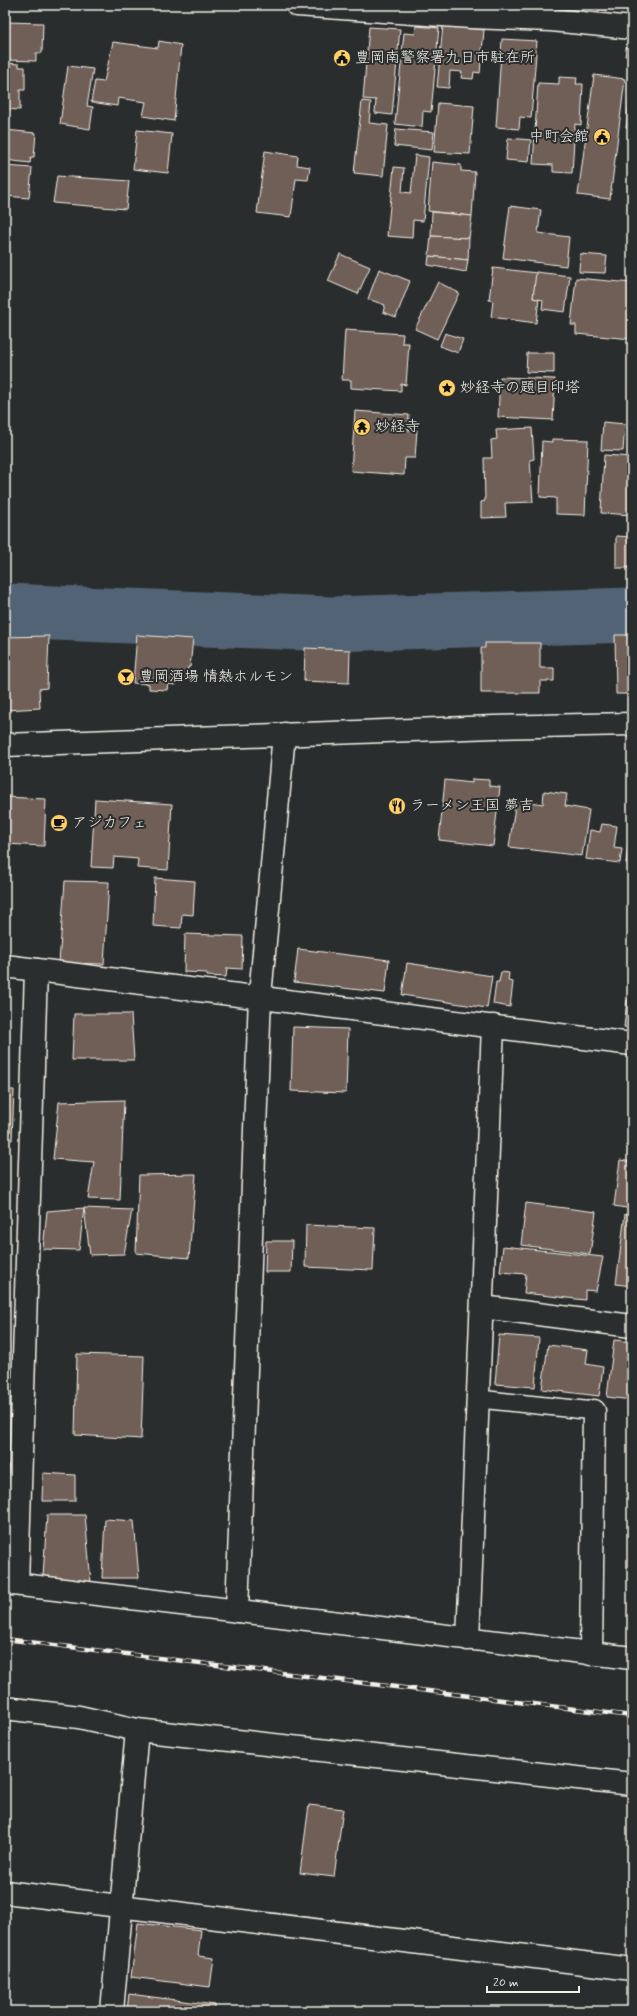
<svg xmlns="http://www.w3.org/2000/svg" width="637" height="2016" viewBox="0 0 637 2016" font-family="Mynerve,'Klee One',sans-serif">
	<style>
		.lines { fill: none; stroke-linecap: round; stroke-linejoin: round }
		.river { stroke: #516474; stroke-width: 55 }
		.building { fill: #6f5f56; stroke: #f4f1e8 }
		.lane-casing { stroke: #f4f1e8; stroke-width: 20 }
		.street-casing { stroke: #f4f1e8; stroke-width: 25 }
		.secondary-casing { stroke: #f4f1e8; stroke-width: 25 }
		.lane { stroke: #2a2d2e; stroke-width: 17 }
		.street { stroke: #2a2d2e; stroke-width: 22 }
		.secondary { stroke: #2a2d2e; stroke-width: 22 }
		.rail-casing { stroke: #f4f1e8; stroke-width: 4.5 }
		.rail { stroke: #2a2d2e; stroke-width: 3; stroke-dasharray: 9; stroke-linecap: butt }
		.labels { text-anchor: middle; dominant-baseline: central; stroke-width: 4; stroke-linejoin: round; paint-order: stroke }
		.poi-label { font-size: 15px; fill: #f4f1e8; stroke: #2a2d2e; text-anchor: start }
	</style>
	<rect width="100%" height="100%" fill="#2a2d2e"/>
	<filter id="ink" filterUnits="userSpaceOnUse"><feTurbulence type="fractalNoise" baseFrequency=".025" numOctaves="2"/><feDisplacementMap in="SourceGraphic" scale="8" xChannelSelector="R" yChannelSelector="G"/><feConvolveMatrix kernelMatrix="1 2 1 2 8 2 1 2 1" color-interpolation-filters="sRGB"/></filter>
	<g filter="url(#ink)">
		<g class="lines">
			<!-- river -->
			<path class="river" d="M 5,611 L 331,624 L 632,615"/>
		</g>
		<!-- building -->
		<g class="building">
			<path d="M 572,5 L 606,5 L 606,10 L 572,6 Z"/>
			<path d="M 607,5 L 632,5 L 632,10 L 607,7 Z"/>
			<path d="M 5,22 L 43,23 L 42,53 L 36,53 L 36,61 L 5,60 Z"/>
			<path d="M 443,25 L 484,30 L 480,73 L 474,72 L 473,79 L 461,78 L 462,72 L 450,71 L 449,88 L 437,87 Z"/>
			<path d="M 416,26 L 439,28 L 431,112 L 423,111 L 422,127 L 395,124 L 404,33 L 415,34 Z"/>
			<path d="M 369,27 L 400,29 L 392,115 L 375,113 L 376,100 L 363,99 Z"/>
			<path d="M 502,39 L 537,41 L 531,118 L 520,117 L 519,129 L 496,127 Z"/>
			<path d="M 159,41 L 181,45 L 174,121 L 143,116 L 146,102 L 118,98 L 117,106 L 91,102 L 95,81 L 104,82 L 113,42 L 158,48 Z"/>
			<path d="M 627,43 L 632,44 L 632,57 L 625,56 Z"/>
			<path d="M 5,63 L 19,64 L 19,67 L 25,67 L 25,90 L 20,90 L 20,110 L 5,109 Z"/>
			<path d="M 68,66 L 93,69 L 87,106 L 93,107 L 90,129 L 60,124 Z"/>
			<path d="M 594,75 L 625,79 L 610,199 L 578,195 Z"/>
			<path d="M 559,77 L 577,78 L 576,84 L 583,84 L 581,125 L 575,124 L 572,173 L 553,172 L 553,165 L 533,164 L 538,83 L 559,84 Z"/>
			<path d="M 632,77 L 632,129 L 626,128 Z"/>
			<path d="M 362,101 L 371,102 L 369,123 L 388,125 L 383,176 L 354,173 Z"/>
			<path d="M 438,103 L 474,106 L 470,154 L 434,152 Z"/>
			<path d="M 396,129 L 434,132 L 432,150 L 394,146 Z"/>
			<path d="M 5,130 L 36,133 L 34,157 L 31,157 L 30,163 L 5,160 Z"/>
			<path d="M 137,130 L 172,134 L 168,173 L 133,169 Z"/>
			<path d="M 508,138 L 531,140 L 529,162 L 506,160 Z"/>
			<path d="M 265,151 L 298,156 L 297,165 L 310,167 L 308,180 L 296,179 L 291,217 L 257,213 Z"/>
			<path d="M 415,155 L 429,157 L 423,221 L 413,220 L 412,238 L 387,236 L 394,167 L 404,168 L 402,192 L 411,193 Z"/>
			<path d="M 432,162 L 461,165 L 461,171 L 475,172 L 472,216 L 428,211 Z"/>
			<path d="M 5,166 L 32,168 L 29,198 L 5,196 Z"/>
			<path d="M 57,176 L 129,181 L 126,209 L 53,203 Z"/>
			<path d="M 510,206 L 541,210 L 538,233 L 569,237 L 566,266 L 503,258 Z"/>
			<path d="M 432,212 L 472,216 L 469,238 L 431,236 Z"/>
			<path d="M 431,236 L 469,238 L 468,260 L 429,256 Z"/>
			<path d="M 340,254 L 370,267 L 358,294 L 328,281 Z"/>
			<path d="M 580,254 L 607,256 L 605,273 L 579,272 Z"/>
			<path d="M 429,256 L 468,260 L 466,272 L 428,265 Z"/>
			<path d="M 493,268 L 537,273 L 533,298 L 539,299 L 536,323 L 491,317 L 493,301 L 489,300 Z"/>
			<path d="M 379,269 L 410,281 L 396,317 L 383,312 L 385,305 L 368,299 Z"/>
			<path d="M 536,272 L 570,276 L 565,312 L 542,309 L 543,300 L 533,298 Z"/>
			<path d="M 576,278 L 632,283 L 632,339 L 576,334 L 576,325 L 571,325 Z"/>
			<path d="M 438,282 L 459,293 L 437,339 L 415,329 Z"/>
			<path d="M 345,330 L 403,334 L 402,343 L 409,343 L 406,385 L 401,384 L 401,391 L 351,388 L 351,380 L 342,380 Z"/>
			<path d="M 445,333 L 463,339 L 458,353 L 440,346 Z"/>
			<path d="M 527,353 L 554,353 L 554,373 L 526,372 Z"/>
			<path d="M 500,377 L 555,379 L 553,420 L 498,417 Z"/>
			<path d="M 355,411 L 409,415 L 408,430 L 417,430 L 415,458 L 405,458 L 404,475 L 351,471 Z"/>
			<path d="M 603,422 L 625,424 L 623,451 L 601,450 Z"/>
			<path d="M 532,428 L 534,459 L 530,460 L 533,502 L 505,503 L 506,517 L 481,518 L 481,502 L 485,501 L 484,458 L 492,458 L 491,440 L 497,439 L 496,430 Z"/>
			<path d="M 552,439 L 588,440 L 585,515 L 556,514 L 556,498 L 540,497 L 542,441 L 552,442 Z"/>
			<path d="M 604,455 L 632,457 L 632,515 L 601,513 Z"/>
			<path d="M 616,536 L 632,537 L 632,568 L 616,568 Z"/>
			<path d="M 137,635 L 193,639 L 190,667 L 188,667 L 187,678 L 176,677 L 176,685 L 168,684 L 167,690 L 149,689 L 149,684 L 133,683 Z"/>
			<path d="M 615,635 L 632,635 L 632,694 L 616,694 Z"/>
			<path d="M 49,636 L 47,688 L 39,689 L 40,708 L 5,710 L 5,637 Z"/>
			<path d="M 485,643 L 540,643 L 540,668 L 554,668 L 554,681 L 540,681 L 540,693 L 481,693 L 481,648 L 485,648 Z"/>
			<path d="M 305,648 L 350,650 L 349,683 L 304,681 Z"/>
			<path d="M 472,779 L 489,780 L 489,786 L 500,787 L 493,846 L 439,840 L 445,780 L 472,783 Z"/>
			<path d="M 544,791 L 567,794 L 565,806 L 589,810 L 582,856 L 509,847 L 516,800 L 543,804 Z"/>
			<path d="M 5,797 L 46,799 L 44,846 L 5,844 Z"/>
			<path d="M 95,799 L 172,804 L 168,870 L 137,868 L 138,859 L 114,857 L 113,868 L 91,867 Z"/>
			<path d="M 632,814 L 632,864 L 626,863 Z"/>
			<path d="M 602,824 L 617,826 L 614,848 L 622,849 L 620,863 L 586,859 L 590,830 L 600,832 Z"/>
			<path d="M 155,878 L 195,881 L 193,915 L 182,914 L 181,928 L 153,926 Z"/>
			<path d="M 65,881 L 109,882 L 104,964 L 59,963 Z"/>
			<path d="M 185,934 L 243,936 L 242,969 L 227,968 L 226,977 L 207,976 L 207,973 L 184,972 Z"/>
			<path d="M 298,949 L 389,960 L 385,993 L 294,982 Z"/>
			<path d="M 407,963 L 492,976 L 487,1008 L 402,995 Z"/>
			<path d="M 501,972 L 509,973 L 508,981 L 513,982 L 510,1007 L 493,1004 L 496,982 L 499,982 Z"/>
			<path d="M 627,1000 L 632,1001 L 632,1028 L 624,1027 Z"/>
			<path d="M 74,1014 L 131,1014 L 134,1060 L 72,1060 Z"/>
			<path d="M 293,1027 L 348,1029 L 346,1093 L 291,1091 Z"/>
			<path d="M 5,1090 L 14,1090 L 12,1140 L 5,1140 Z"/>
			<path d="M 124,1100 L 120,1200 L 88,1199 L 94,1162 L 53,1159 L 59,1102 Z"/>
			<path d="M 620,1160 L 632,1162 L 632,1209 L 614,1206 Z"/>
			<path d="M 196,1174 L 189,1258 L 136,1253 L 139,1175 Z"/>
			<path d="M 526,1203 L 596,1212 L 590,1254 L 521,1245 Z"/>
			<path d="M 84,1208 L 132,1210 L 124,1254 L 90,1255 Z"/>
			<path d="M 84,1208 L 79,1250 L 43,1249 L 47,1211 Z"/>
			<path d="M 625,1214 L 632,1215 L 632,1286 L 616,1284 Z"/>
			<path d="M 306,1225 L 375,1228 L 373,1270 L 305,1267 Z"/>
			<path d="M 266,1241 L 292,1241 L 291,1272 L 265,1272 Z"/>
			<path d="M 503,1246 L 603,1257 L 596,1291 L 585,1290 L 585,1300 L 524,1293 L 526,1274 L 500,1272 Z"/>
			<rect x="5" y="1287" width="2" height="94"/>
			<path d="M 499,1335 L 539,1338 L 535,1387 L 495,1384 Z"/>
			<path d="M 614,1340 L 632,1342 L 632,1400 L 607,1397 Z"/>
			<path d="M 548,1345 L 588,1350 L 586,1364 L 603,1367 L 599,1396 L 542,1389 Z"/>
			<path d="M 77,1354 L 144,1356 L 141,1439 L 75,1435 Z"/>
			<path d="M 43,1473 L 75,1475 L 75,1501 L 42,1501 Z"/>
			<path d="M 47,1515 L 85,1515 L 91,1583 L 43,1577 Z"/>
			<path d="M 105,1519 L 134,1521 L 139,1578 L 102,1578 Z"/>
			<path d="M 309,1805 L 343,1809 L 334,1877 L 300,1873 Z"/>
			<path d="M 138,1923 L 201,1930 L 198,1956 L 214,1958 L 210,1987 L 131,1977 Z"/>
			<path d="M 129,1994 L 215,2005 L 215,2011 L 127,2011 Z"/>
		</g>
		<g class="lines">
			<!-- lane casing -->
			<g class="lane-casing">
				<path id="lane" d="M 479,1399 L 594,1411"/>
			</g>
			<!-- street casing -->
			<g class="street-casing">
				<g id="street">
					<path d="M 297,5 L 471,17 L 551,20 L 632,28"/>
					<path d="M 5,966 L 632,1044"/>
					<path d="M 482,1307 L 632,1326"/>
					<path d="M 5,1583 L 632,1658"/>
					<path d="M 17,1584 L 36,970"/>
					<path d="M 237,1611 L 260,996 L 284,734"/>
					<path d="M 468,1639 L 493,1026"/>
					<path d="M 591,1654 L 594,1411"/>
					<path d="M 5,1708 L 79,1717 L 137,1730 L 632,1784"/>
					<path d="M 5,1892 L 632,1969"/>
					<path d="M 112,2011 L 137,1730"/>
				</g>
			</g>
			<!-- secondary casing -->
			<g class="secondary-casing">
				<path id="secondary" d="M 5,745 L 494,727 L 632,724"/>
			</g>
			<!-- lane -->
			<use href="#lane" class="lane"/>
			<!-- street -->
			<use href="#street" class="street"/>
			<!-- secondary -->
			<use href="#secondary" class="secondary"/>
			<!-- rail casing -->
			<g class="rail-casing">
				<path id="rail" d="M 5,1639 L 632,1716"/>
			</g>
			<!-- rail -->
			<use href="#rail" class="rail"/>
		</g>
	</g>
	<!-- icons -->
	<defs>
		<g id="civic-disc" transform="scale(0.9)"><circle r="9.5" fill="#ffd166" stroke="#2a2d2e"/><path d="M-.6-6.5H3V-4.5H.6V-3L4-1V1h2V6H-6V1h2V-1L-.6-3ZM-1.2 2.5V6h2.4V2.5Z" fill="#111"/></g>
		<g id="sight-disc" transform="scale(0.9)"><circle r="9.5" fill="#ffd166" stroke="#2a2d2e"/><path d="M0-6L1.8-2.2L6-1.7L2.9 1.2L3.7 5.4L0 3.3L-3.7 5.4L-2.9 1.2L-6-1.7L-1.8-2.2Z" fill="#111"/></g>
		<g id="temple-disc" transform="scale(0.9)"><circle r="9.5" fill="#ffd166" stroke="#2a2d2e"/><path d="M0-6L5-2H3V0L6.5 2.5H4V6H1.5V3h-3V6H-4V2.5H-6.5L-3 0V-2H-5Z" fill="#111"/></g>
		<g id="bar-disc" transform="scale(0.9)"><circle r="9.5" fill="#ffd166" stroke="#2a2d2e"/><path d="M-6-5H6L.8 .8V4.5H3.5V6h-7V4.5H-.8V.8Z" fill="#111"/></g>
		<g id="restaurant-disc" transform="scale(0.9)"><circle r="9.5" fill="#ffd166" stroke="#2a2d2e"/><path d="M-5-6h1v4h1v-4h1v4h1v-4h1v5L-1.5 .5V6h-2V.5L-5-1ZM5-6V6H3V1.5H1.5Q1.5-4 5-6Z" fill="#111"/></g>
		<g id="cafe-disc" transform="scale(0.9)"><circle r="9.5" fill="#ffd166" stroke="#2a2d2e"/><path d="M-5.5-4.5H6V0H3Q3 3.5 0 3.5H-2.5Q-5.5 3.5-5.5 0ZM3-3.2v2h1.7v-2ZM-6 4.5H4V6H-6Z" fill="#111"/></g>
	</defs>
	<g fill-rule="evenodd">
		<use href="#civic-disc" x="342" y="58"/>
		<use href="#civic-disc" x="602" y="137"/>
		<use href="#sight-disc" x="447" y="388"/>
		<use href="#temple-disc" x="362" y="427"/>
		<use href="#bar-disc" x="126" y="677"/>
		<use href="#restaurant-disc" x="397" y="806"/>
		<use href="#cafe-disc" x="59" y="823"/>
	</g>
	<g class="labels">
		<!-- poi labels -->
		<g class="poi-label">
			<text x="355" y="58">豊岡南警察署九日市駐在所</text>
			<text x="589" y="137" text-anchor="end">中町会館</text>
			<text x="460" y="388">妙経寺の題目印塔</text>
			<text x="375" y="427">妙経寺</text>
			<text x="139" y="677">豊岡酒場 情熱ホルモン</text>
			<text x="410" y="806">ラーメン王国 夢吉</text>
			<text x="72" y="823">アジカフェ</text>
		</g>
	</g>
	<!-- margin -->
	<rect width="637" height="2016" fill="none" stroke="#2a2d2e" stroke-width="20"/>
	<rect x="10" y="10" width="617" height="1996" fill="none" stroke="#f4f1e8" stroke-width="1.5" filter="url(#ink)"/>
	<!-- scale -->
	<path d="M487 1986v6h92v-6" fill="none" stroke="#f4f1e8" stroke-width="2"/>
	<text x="493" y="1986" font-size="12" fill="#f4f1e8" stroke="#2a2d2e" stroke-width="3" paint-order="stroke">20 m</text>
</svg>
